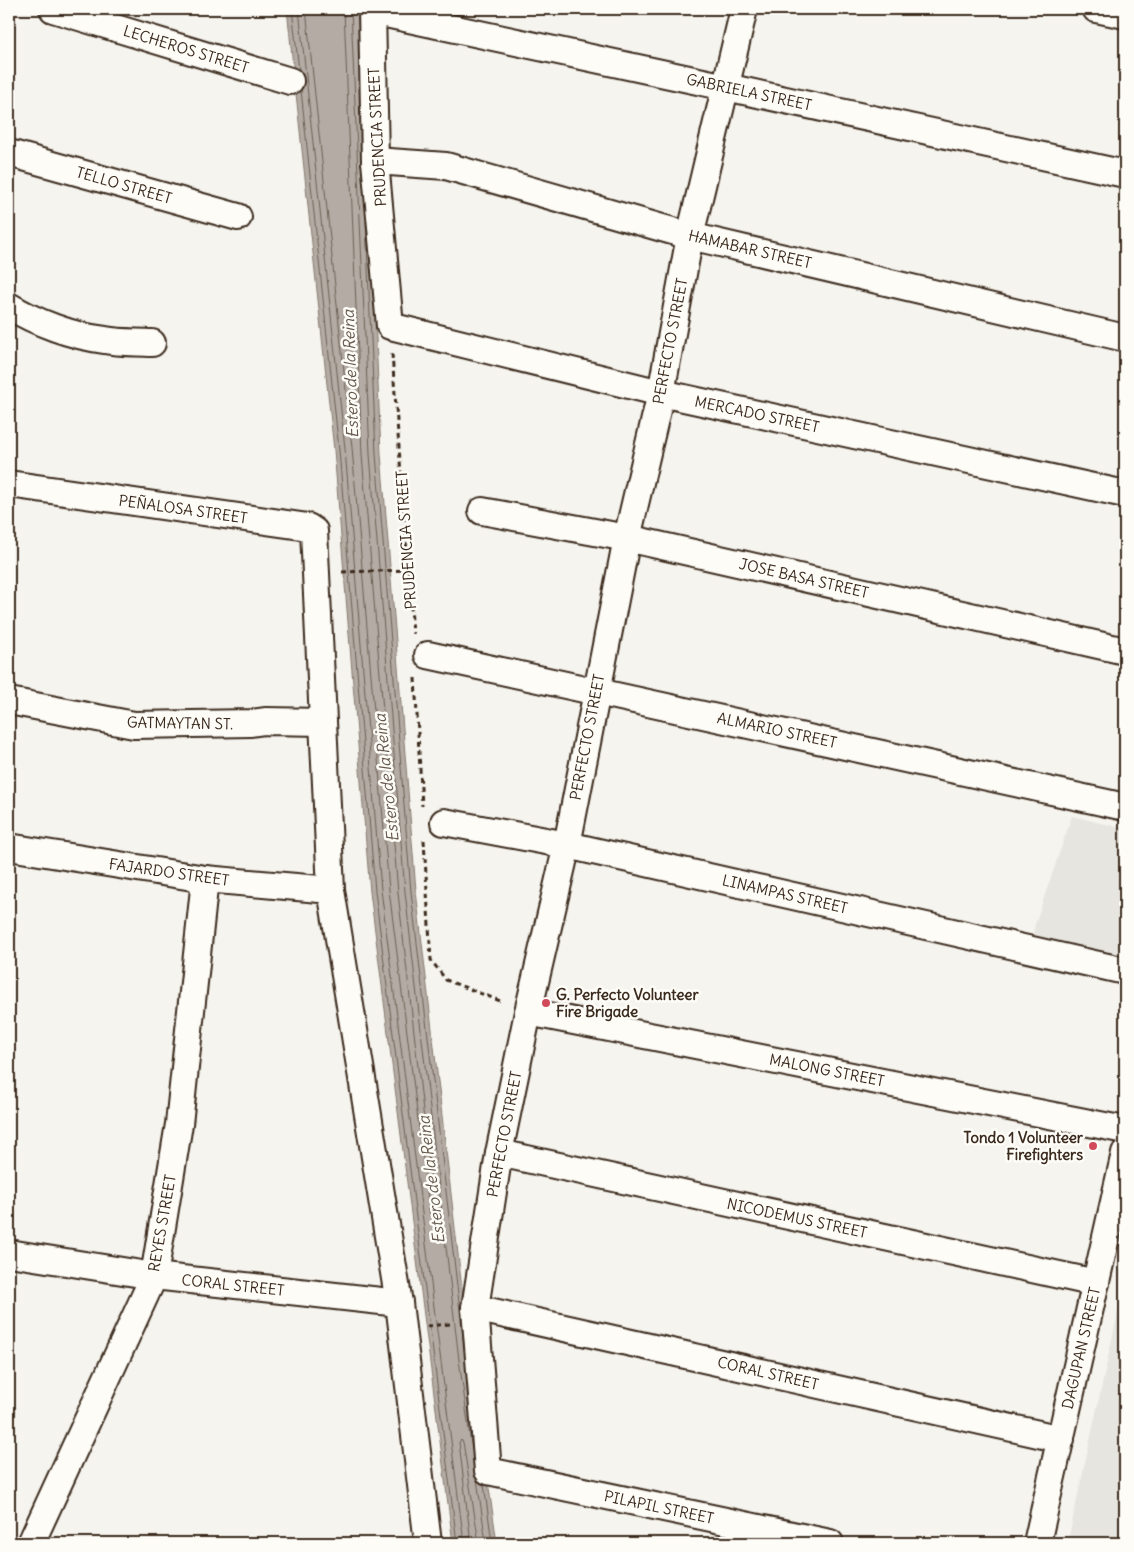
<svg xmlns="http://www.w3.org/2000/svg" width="1134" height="1552" viewBox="0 0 1134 1552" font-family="Delius,sans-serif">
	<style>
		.built { fill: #e7e5df }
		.water { fill: #b4aca4; stroke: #84786e }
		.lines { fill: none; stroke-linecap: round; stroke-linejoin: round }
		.shore { stroke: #6b5e54; stroke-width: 1 }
		.minor-casing { stroke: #3b2a1e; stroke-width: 30 }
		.path { stroke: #3b2a1e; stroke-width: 3; stroke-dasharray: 5 4; stroke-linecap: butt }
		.minor { stroke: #fdfcf7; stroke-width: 26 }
		.poi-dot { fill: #d1495b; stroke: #fdfcf7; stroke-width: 2 }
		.labels { text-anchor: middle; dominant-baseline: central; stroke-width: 5; stroke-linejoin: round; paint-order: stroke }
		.street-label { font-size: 15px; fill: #3b2a1e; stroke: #fdfcf7 }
		.poi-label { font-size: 15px; font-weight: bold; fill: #3b2a1e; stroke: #fdfcf7; text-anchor: start }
		.water-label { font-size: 16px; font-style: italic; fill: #65584d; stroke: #fdfcf7 }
	</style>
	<rect width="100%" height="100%" fill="#f5f4ee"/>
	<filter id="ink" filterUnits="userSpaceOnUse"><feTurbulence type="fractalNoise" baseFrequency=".02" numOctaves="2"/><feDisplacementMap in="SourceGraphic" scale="10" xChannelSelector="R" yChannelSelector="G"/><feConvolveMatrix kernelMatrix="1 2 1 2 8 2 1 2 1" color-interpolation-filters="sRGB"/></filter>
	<g filter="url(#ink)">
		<!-- built -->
		<g class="built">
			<path d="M 1072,816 L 1125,829 L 1125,964 L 1031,944 L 1035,924 Z"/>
			<path d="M 1125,1280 L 1125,1543 L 1068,1543 L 1068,1541 Z"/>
		</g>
		<!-- water -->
		<path class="water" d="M 287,9 L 362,9 L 381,454 L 416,891 L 470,1358 L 497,1543 L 453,1543 L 370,892 L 334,450 Z"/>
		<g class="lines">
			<!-- shore -->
			<g class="shore">
				<path d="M 292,9 L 299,70"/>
				<path d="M 299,9 L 345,449 L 381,890 L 464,1543"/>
				<path d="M 306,9 L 352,448 L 389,890 L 430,1215 L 432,1217 L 435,1215 L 398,893 L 362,455 L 344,9"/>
				<path d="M 351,9 L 370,454 L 405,892 L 459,1360 L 471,1444"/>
				<path d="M 301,90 L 339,450 L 375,891 L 457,1543"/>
				<path d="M 366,222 L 376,454 L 411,892 L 464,1345"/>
				<path d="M 477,1479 L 486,1543"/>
				<path d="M 484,1484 L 492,1543"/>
				<path d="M 471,1543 L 459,1442 L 461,1440 L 463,1442 L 479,1543"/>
			</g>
			<!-- minor casing -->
			<g class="minor-casing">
				<g id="minor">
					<path d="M 53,9 L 290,81"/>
					<path d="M 372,9 L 375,161 L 390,326 L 661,393 L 1125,494"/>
					<path d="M 744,9 L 690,236 L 661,393 L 627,538 L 567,845 L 528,1012 L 499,1153 L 475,1308 L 488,1471 L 830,1543"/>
					<path d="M 1096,9 L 1125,15"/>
					<path d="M 372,11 L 726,87 L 1125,174"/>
					<path d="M 9,153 L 238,217"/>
					<path d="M 375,161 L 446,166 L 690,236 L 1125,338"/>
					<path d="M 9,306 C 37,323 72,336 105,340 C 120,343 136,342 152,343"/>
					<path d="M 9,484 L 308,527 L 314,531 L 331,890 L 399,1303 L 428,1543"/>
					<path d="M 482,511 L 627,538 L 1125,651"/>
					<path d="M 428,655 L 1125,807"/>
					<path d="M 9,701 L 134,725 L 251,723 L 265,721 L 323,722"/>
					<path d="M 444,822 L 567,845 L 1125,971"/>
					<path d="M 9,847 L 205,879 L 331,890"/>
					<path d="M 528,1012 L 1125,1130"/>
					<path d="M 499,1153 L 1096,1283"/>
					<path d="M 9,1253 L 154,1276 L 399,1303"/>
					<path d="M 475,1308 L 1061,1439"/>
					<path d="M 31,1543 L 154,1276 L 179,1124 L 205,879"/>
					<path d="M 1037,1543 L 1125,1153"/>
				</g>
			</g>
			<!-- path -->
			<g class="path">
				<path d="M 392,354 L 413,634"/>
				<path d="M 342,572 L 409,570"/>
				<path d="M 415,678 L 422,806"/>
				<path d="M 424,840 L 431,960 L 446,980 L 503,1002"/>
				<path d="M 427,1326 L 451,1324"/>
			</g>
			<!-- minor -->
			<use href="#minor" class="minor"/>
		</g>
	</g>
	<!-- markers -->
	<g class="poi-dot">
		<circle cx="546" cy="1003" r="5"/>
		<circle cx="1093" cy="1146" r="5"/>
	</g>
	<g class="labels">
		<!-- street labels -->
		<g class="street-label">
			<text transform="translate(186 49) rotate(17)">LECHEROS STREET</text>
			<text transform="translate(749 92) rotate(12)">GABRIELA STREET</text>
			<text transform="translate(377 137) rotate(-93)">PRUDENCIA STREET</text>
			<text transform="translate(124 185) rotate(16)">TELLO STREET</text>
			<text transform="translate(750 249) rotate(13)">HAMABAR STREET</text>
			<text transform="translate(670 341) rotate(-79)">PERFECTO STREET</text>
			<text transform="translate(757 414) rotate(12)">MERCADO STREET</text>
			<text transform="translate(183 509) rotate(8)">PEÑALOSA STREET</text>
			<text transform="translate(406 540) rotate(-94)">PRUDENCIA STREET</text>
			<text transform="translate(804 578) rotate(13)">JOSE BASA STREET</text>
			<text transform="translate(180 723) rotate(1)">GATMAYTAN ST.</text>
			<text transform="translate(777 730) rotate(12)">ALMARIO STREET</text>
			<text transform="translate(587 737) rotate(-79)">PERFECTO STREET</text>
			<text transform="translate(169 872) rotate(8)">FAJARDO STREET</text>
			<text transform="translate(785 894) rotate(13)">LINAMPAS STREET</text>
			<text transform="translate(827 1070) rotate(11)">MALONG STREET</text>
			<text transform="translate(504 1134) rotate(-79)">PERFECTO STREET</text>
			<text transform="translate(797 1218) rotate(12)">NICODEMUS STREET</text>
			<text transform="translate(162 1223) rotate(-80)">REYES STREET</text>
			<text transform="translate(233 1285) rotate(6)">CORAL STREET</text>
			<text transform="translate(1081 1348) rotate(-77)">DAGUPAN STREET</text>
			<text transform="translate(768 1373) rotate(13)">CORAL STREET</text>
			<text transform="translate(659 1507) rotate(12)">PILAPIL STREET</text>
		</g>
		<!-- poi labels -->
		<g class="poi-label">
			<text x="556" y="994">G. Perfecto Volunteer<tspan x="556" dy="17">Fire Brigade</tspan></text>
			<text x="1083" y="1137" text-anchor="end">Tondo 1 Volunteer<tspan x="1083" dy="17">Firefighters</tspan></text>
		</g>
		<!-- water labels -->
		<g class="water-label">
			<text transform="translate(350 374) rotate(-92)">Estero de la Reina</text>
			<text transform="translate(386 778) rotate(-96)">Estero de la Reina</text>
			<text transform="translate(431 1180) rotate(-97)">Estero de la Reina</text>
		</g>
	</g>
	<!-- margin -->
	<rect width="1134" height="1552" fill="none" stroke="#fdfcf7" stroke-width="30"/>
	<rect x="15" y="15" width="1104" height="1522" fill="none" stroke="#3b2a1e" stroke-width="2" filter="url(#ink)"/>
</svg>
